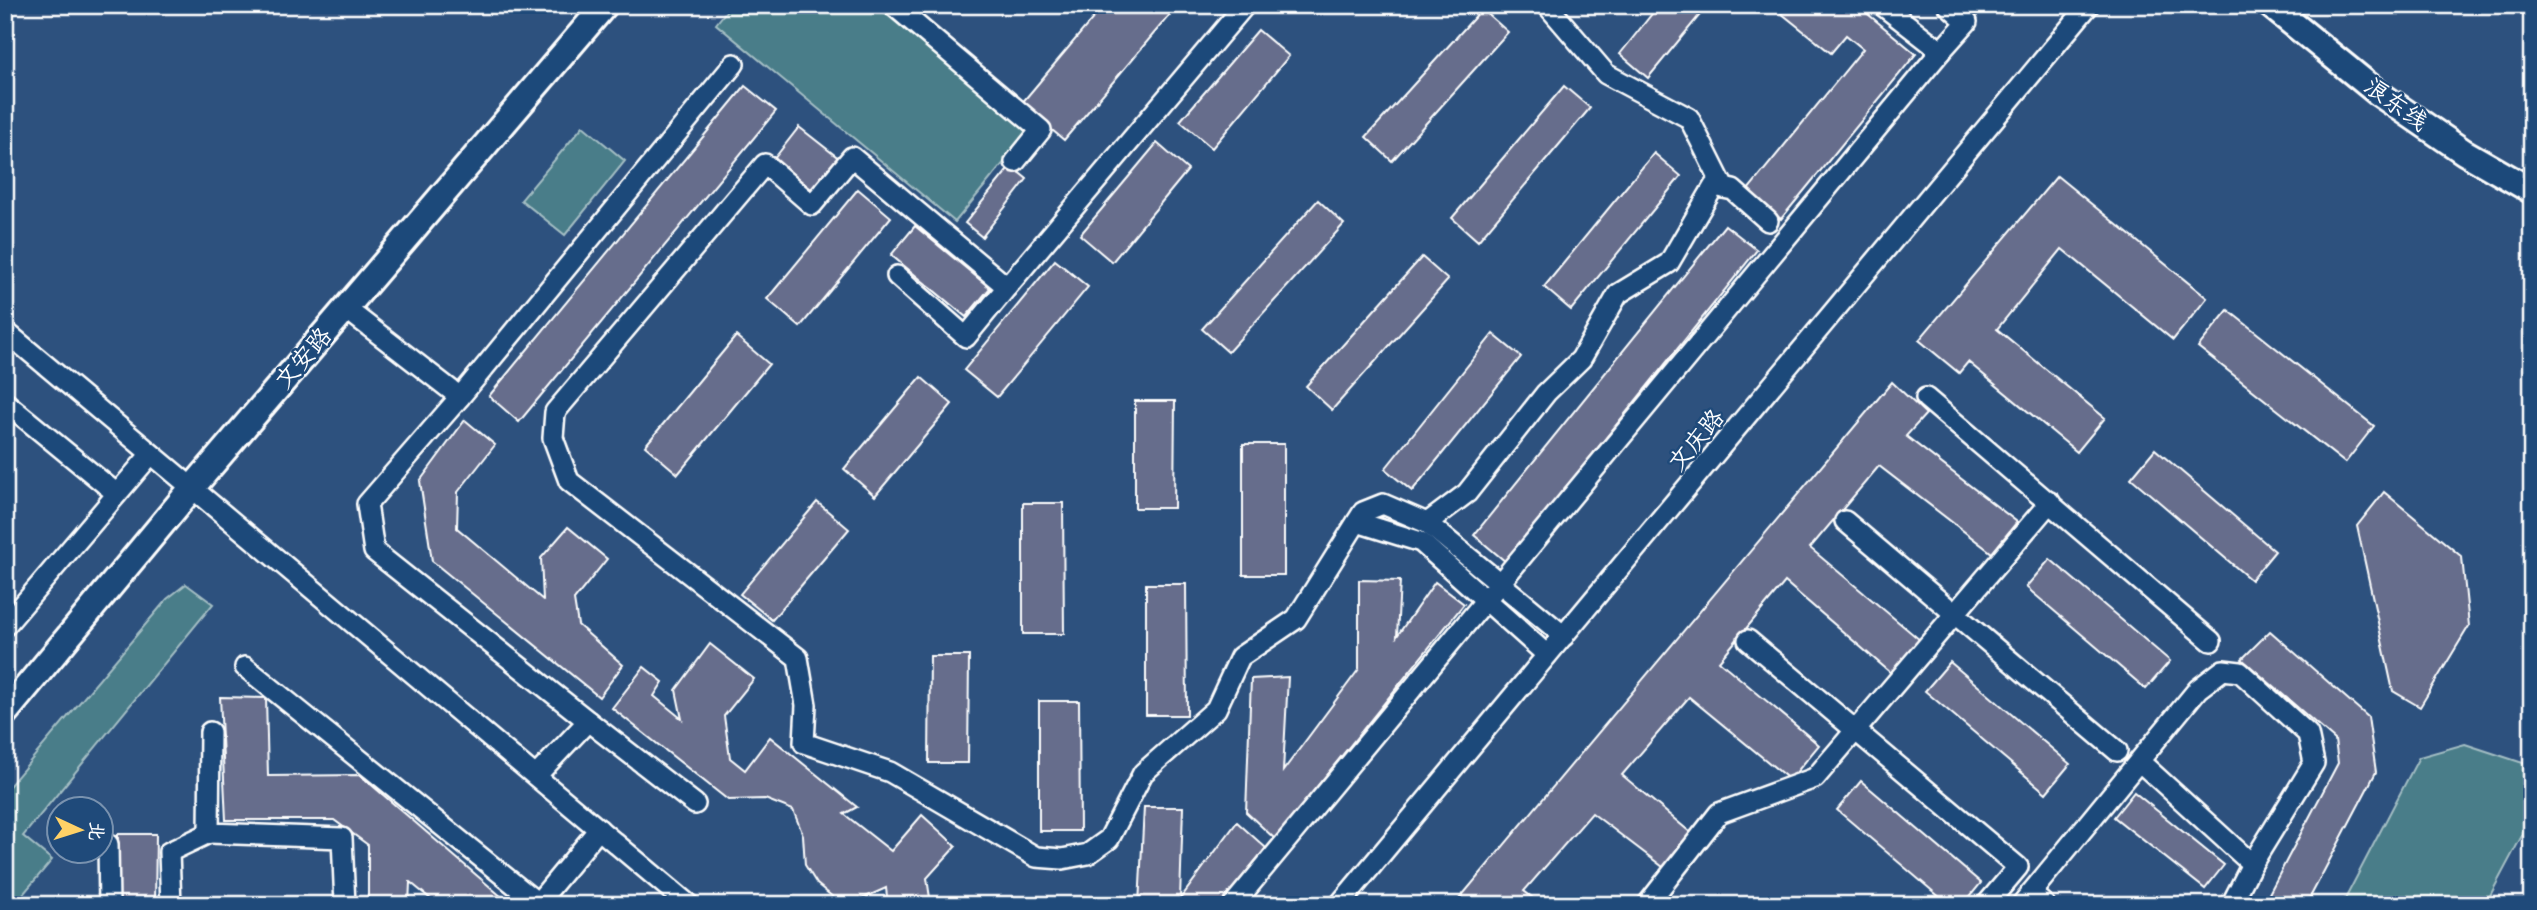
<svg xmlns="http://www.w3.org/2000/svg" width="2537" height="910" viewBox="0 0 2537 910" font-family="Caveat,'LXGW WenKai TC',sans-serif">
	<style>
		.green { fill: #497d89; stroke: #a4bec4; stroke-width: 2 }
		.building { fill: #666d8c; stroke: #fff; stroke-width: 2 }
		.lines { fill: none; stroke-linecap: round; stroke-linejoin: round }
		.minor-casing { stroke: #fff; stroke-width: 24 }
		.major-casing { stroke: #fff; stroke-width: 30 }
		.minor { stroke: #1f4a7a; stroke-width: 19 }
		.major { stroke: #1f4a7a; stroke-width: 24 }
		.labels { text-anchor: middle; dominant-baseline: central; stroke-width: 5; stroke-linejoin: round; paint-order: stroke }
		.street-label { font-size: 24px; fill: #fff; stroke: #1f4a7a }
	</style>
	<rect width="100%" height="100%" fill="#2d517e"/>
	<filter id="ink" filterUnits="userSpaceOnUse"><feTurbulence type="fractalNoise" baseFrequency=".0143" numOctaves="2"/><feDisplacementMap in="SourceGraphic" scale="14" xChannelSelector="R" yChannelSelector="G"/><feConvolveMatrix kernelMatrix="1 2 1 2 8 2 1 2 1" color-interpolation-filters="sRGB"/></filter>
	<g filter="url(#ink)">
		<!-- green -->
		<g class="green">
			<path d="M 731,5 L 875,5 L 1029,132 L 955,222 L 716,24 Z"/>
			<path d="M 583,126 L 625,161 L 565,235 L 521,200 Z"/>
			<path d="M 186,584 L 213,604 L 23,836 L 52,860 L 14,905 L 5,905 L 5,791 L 167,599 Z"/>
			<path d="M 2465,744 L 2532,766 L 2532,817 L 2485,905 L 2342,905 L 2419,757 Z"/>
		</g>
		<!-- building -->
		<g class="building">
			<path d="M 1094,5 L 1178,5 L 1064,140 L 1021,104 L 1095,16 Z"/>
			<path d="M 1659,5 L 1708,5 L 1648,78 L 1620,54 Z"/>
			<path d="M 1771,5 L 1857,5 L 1916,54 L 1781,219 L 1747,191 L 1863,49 L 1846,35 L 1831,53 Z"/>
			<path d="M 1482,9 L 1508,32 L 1392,161 L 1366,137 Z"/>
			<path d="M 1258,30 L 1289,56 L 1212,148 L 1180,121 Z"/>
			<path d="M 745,86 L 776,111 L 519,422 L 489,396 Z"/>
			<path d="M 1564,86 L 1590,108 L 1478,241 L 1452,218 Z"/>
			<path d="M 799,127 L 841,160 L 815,192 L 774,159 Z"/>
			<path d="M 1157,143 L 1188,170 L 1112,262 L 1080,235 Z"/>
			<path d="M 1654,153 L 1681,176 L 1571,310 L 1544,287 Z"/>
			<path d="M 1011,166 L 1027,179 L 982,237 L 965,223 Z"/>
			<path d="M 2057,176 L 2207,298 L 2173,340 L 2062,249 L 1997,329 L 2105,418 L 2077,452 L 1968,362 L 1959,373 L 1919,340 Z"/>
			<path d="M 858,189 L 891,217 L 800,327 L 767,299 Z"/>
			<path d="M 1318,200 L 1344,224 L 1228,352 L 1202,329 Z"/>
			<path d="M 1725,225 L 1757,250 L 1506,562 L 1474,535 Z"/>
			<path d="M 915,226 L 990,288 L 966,317 L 891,255 Z"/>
			<path d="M 1422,257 L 1448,280 L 1332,410 L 1306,386 Z"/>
			<path d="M 1055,260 L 1088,287 L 997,397 L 964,370 Z"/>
			<path d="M 2228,310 L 2374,426 L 2345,463 L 2198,347 Z"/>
			<path d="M 1493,334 L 1521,357 L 1412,491 L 1385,469 Z"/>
			<path d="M 736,336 L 769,364 L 678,474 L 645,446 Z"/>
			<path d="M 921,377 L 952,404 L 875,496 L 844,469 Z"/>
			<path d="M 1892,382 L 1926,414 L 1906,436 L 2017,522 L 1992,553 L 1879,466 L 1810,548 L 1920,640 L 1891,673 L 1785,582 L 1719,661 L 1819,745 L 1790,780 L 1689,697 L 1622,775 L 1691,833 L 1667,870 L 1592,813 L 1524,891 L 1542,905 L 1454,905 Z"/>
			<path d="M 1135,401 L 1175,401 L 1174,508 L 1135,508 Z"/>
			<path d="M 465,420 L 495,445 L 458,492 L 457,528 L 543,600 L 541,558 L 568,527 L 607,559 L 574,600 L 578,625 L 623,665 L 599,697 L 432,561 L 420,481 Z"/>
			<rect x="1243" y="444" width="41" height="131"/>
			<path d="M 2155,449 L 2275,551 L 2251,580 L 2131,478 Z"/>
			<path d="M 2384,492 L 2462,557 L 2469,626 L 2420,707 L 2393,691 L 2357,526 Z"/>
			<path d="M 817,502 L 849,529 L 772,620 L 740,594 Z"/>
			<path d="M 1023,503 L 1063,503 L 1064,634 L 1023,634 Z"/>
			<path d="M 2050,559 L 2170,661 L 2146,689 L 2026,587 Z"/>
			<path d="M 1359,580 L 1400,581 L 1397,636 L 1435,582 L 1464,604 L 1275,839 L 1246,812 L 1251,679 L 1288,677 L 1283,771 L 1359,669 Z"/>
			<path d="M 1146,584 L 1186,584 L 1187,715 L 1146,715 Z"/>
			<path d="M 2270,631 L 2368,717 L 2376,772 L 2306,905 L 2263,905 L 2338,763 L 2335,740 L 2242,659 Z"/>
			<path d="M 710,644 L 754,679 L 724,716 L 730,758 L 745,770 L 770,737 L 857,807 L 844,814 L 891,851 L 922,815 L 956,846 L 927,878 L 930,898 L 938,905 L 888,905 L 886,888 L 866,897 L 840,903 L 817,884 L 805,865 L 803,835 L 793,810 L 765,799 L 728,800 L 612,708 L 644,667 L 663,682 L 654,696 L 682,719 L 676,690 Z"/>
			<path d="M 930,656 L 969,656 L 968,763 L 929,763 Z"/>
			<path d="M 1950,662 L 2070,764 L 2046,793 L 1925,691 Z"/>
			<path d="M 220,697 L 266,698 L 268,776 L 360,775 L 510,904 L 438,905 L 410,882 L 409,905 L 368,905 L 368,845 L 334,820 L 226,820 Z"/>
			<path d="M 1039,701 L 1079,701 L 1080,831 L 1039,831 Z"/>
			<path d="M 1861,781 L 1981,883 L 1963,905 L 1949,905 L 1837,810 Z"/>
			<path d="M 2134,792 L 2224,865 L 2205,889 L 2114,817 Z"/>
			<path d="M 1144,807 L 1183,807 L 1180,899 L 1237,822 L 1266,848 L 1220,905 L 1139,905 Z"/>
			<path d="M 118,834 L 156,834 L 155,905 L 117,905 Z"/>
		</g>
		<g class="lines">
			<!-- minor casing -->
			<g class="minor-casing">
				<g id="minor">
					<path d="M 893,5 L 1041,130 L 1015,162"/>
					<path d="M 1245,5 L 1007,287 L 852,157 L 812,205 L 765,164 L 555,412 L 553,438 L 569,481 L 798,658 L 806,705 L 804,743 L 890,772 L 1036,857 L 1062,859 L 1088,854 L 1109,839 L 1143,773 L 1216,709 L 1240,657 L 1296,619 L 1363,512 L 1383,504 L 1427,523"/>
					<path d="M 1547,5 L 1606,74 L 1689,118 L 1724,188"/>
					<path d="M 1882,5 L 1941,51 L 1967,22 L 1948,5"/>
					<path d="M 897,276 L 966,337 L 1007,287"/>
					<path d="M 345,308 L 460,397 L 734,64"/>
					<path d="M 5,331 L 689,905"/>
					<path d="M 460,397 L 367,504 L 374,551 L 588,721 L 536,776"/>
					<path d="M 1926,398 L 2211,641"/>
					<path d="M 5,402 L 117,494"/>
					<path d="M 1845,521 L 2117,751"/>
					<path d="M 1357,522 L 1421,542 L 1547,655"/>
					<path d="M 5,626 L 151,454"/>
					<path d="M 1564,636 L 1427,523 L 1467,493 L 1546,393 L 1581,359 L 1618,294 L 1669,263 L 1714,186 L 1733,190 L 1768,221"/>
					<path d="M 1748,640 L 2018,867 L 1986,905"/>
					<path d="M 245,667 L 540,905"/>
					<path d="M 588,721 L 695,804"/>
					<path d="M 210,732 L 209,833 L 342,838 L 345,905"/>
					<path d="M 108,844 L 109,905"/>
					<path d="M 2031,893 L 2045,905"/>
					<path d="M 171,905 L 169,852 L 209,833"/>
					<path d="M 536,905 L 599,829"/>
					<path d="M 1233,905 L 1941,51"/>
					<path d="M 1339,905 L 2089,5"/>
					<path d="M 1647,905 L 1719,813 L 1815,778 L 2050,502"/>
					<path d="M 2021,905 L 2198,689 L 2223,670 L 2240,672 L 2308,734 L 2314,763 L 2252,864 L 2139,761"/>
					<path d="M 2231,905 L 2252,864"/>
				</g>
			</g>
			<!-- major casing -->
			<g class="major-casing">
				<g id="major">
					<path d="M 2270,5 L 2378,93 L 2464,152 L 2532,191"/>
					<path d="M 5,713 L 192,488 L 605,5"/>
				</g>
			</g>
			<!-- minor -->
			<use href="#minor" class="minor"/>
			<!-- major -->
			<use href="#major" class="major"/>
		</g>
	</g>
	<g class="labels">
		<!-- street labels -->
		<g class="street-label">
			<text transform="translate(2396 104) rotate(36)">浪东线</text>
			<text transform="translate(303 358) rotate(-49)">文安路</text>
			<text transform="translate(1696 440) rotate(-50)">文庆路</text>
		</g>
	</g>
	<!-- margin -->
	<rect width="2537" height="910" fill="none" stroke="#1f4a7a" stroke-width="28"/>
	<rect x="14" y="14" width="2509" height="882" fill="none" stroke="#fff" stroke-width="2.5" filter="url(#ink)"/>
	<!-- north arrow -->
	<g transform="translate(80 830) rotate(94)"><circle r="33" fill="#1f4a7a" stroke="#7992af" stroke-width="2"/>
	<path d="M0-5L12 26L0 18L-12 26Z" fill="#ffd166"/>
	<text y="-10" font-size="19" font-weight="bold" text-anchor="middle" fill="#ffffff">北</text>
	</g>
</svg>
